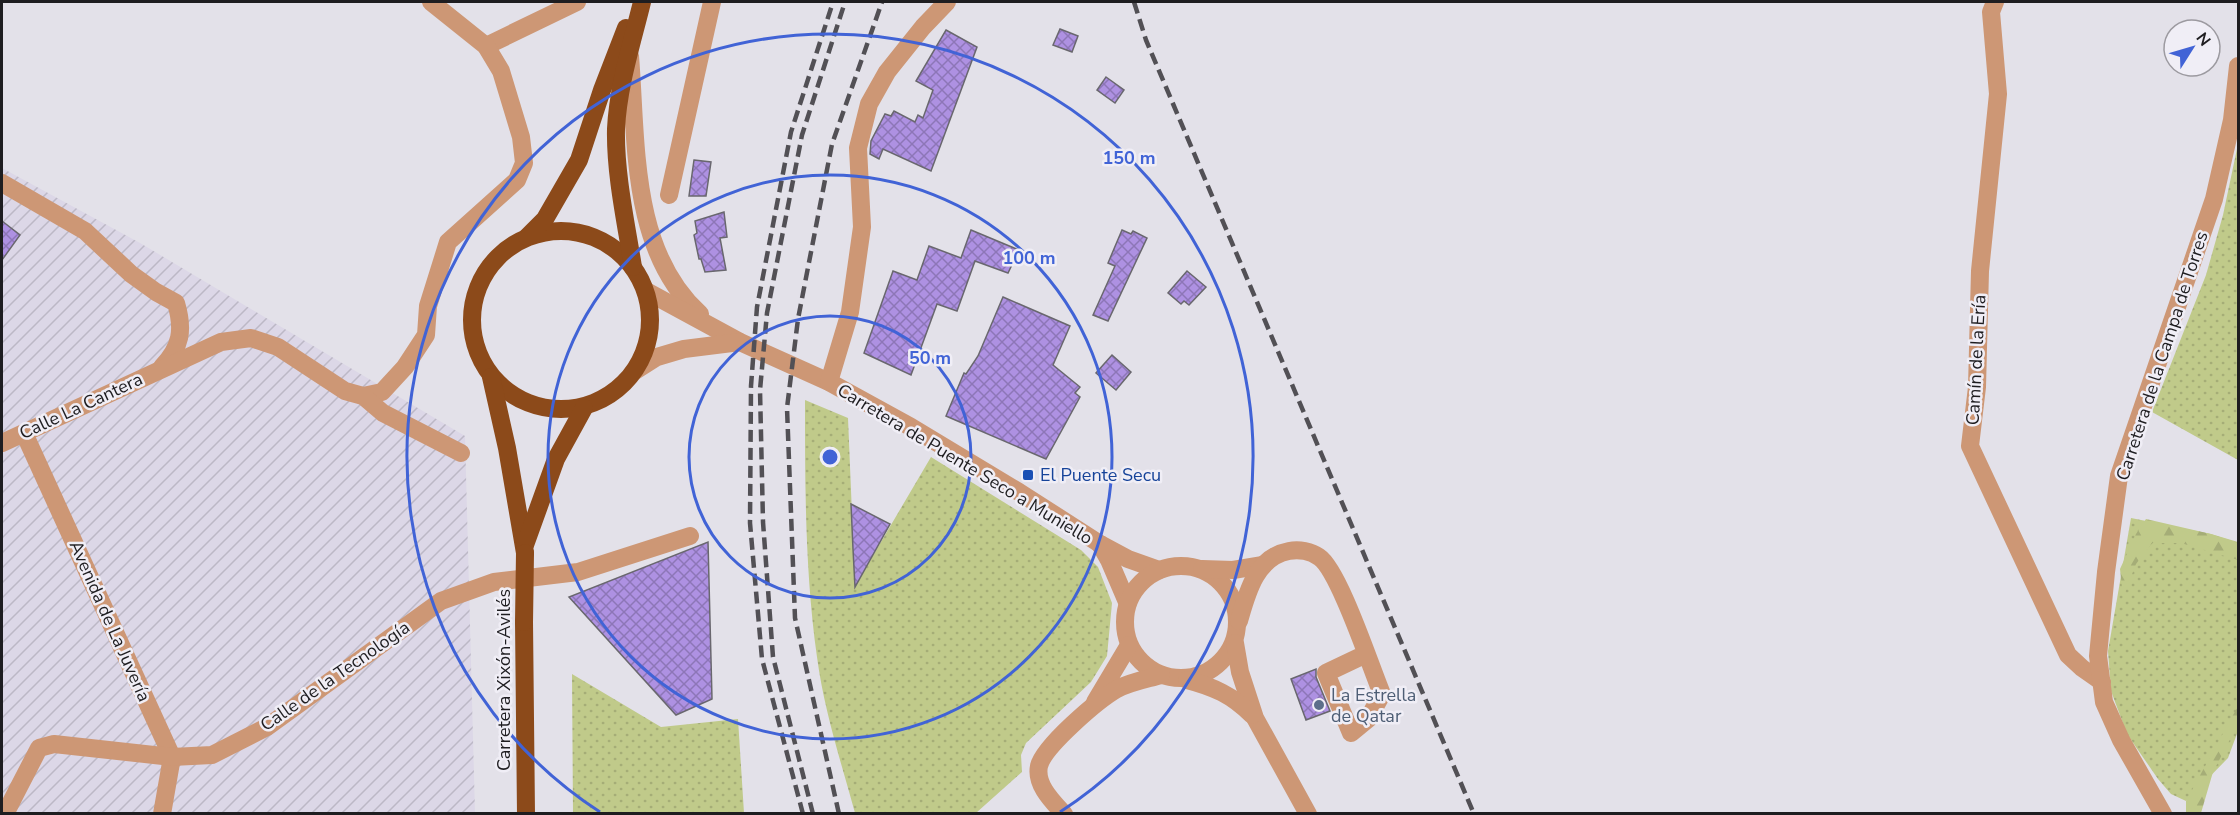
<svg xmlns="http://www.w3.org/2000/svg" width="2240" height="815" viewBox="0 0 2240 815" font-family="'Nunito Sans',sans-serif">
	<style>
		.industrial { fill: url(#industrial-furrows) }
		.grass { fill: url(#grass-dots) }
		.forest { fill: url(#forest-firs) }
		.building { fill: url(#building-cross-hatch); stroke: #69676e; stroke-width: 1.5 }
		.lines { fill: none; stroke-linecap: round; stroke-linejoin: round }
		.minor { stroke: #cd9775; stroke-width: 18 }
		.highway { stroke: #8c4a1a; stroke-width: 18 }
		.rail { stroke: #525055; stroke-width: 4.5; stroke-dasharray: 12 6; stroke-linecap: butt }
		.highway-bridge { stroke: #8c4a1a; stroke-width: 18 }
		.ring { fill: none; stroke: #4163d6; stroke-width: 3 }
		.transit-dot { fill: #1a4fb4; stroke: #f0eef6; stroke-width: 2 }
		.service-dot { fill: #5c6f8a; stroke: #f0eef6; stroke-width: 2 }
		.labels { text-anchor: middle; dominant-baseline: central; stroke-width: 5; stroke-linejoin: round; paint-order: stroke }
		.street-label { font-size: 18px; fill: #1e1d20; stroke: #f0eef6 }
		.transit-label { font-size: 18px; fill: #164399; stroke: #f0eef6; text-anchor: start }
		.service-label { font-size: 18px; fill: #4e5e75; stroke: #f0eef6; text-anchor: start }
		.centre { fill: #4163d6; stroke: #f0eef6; stroke-width: 3 }
		.ring-label { font-size: 18px; text-anchor: middle; font-weight: bold; fill: #4163d6; stroke: #f0eef6; stroke-width: 5; stroke-linejoin: round; paint-order: stroke }
	</style>
	<defs>
		<pattern id="industrial-furrows" width="10" height="10" patternUnits="userSpaceOnUse" patternTransform="scale(1.5)"><rect width="10" height="10" fill="#dcd7e7"/><path d="M-1 1l2-2M0 10L10 0M9 11l2-2" fill="none" stroke="#bcb8c6"/></pattern>
		<pattern id="grass-dots" width="8" height="8" patternUnits="userSpaceOnUse" patternTransform="scale(1.5)"><rect width="8" height="8" fill="#c0ca8a"/><path d="M2 2h.1M6 6h.1" fill="none" stroke="#a5ad77" stroke-width="1.8" stroke-linecap="round"/></pattern>
		<pattern id="forest-firs" width="22" height="20" patternUnits="userSpaceOnUse" patternTransform="scale(1.5)"><rect width="22" height="20" fill="#c0ca8a"/><path d="M5 1l3.5 6h-7zM16 11l3.5 6h-7z" fill="#a5ad77"/></pattern>
		<pattern id="building-cross-hatch" width="8" height="8" patternUnits="userSpaceOnUse" patternTransform="scale(1.5)"><rect width="8" height="8" fill="#ae91e2"/><path d="M0 0l8 8M0 8l8-8" fill="none" stroke="#8d76b7"/></pattern>
	</defs>
	<rect width="100%" height="100%" fill="#e3e1e9"/>
	<!-- industrial -->
	<path class="industrial" d="M 2,168 L 140,243 L 465,436 L 475,813 L 2,813 Z"/>
	<!-- grass -->
	<g class="grass">
		<path d="M 2238,144 L 2238,460 L 2152,412 L 2206,275 L 2223,215 Z"/>
		<path d="M 805,400 L 848,418 L 855,586 L 931,457 L 1081,550 L 1098,567 L 1112,603 L 1107,656 L 1091,682 L 1026,743 L 1021,755 L 1022,772 L 976,813 L 855,813 C 841,762 824,710 817,657 C 805,572 805,486 805,400 Z"/>
		<path d="M 2131,518 L 2211,534 L 2238,542 L 2238,731 L 2228,758 L 2186,801 L 2171,794 L 2158,779 L 2127,734 L 2111,691 L 2108,651 Z"/>
		<path d="M 572,674 L 661,727 L 738,719 L 744,813 L 573,813 Z"/>
	</g>
	<!-- forest -->
	<g class="forest">
		<path d="M 2146,519 L 2211,534 L 2238,543 L 2238,560 L 2181,543 L 2152,543 L 2136,564 L 2123,597 L 2120,569 L 2136,534 Z"/>
		<path d="M 2238,706 L 2238,724 L 2213,772 L 2201,813 L 2186,813 L 2186,801 Z"/>
	</g>
	<!-- building -->
	<g class="building">
		<path d="M 1060,29 L 1078,36 L 1072,52 L 1053,45 Z"/>
		<path d="M 946,30 L 977,47 L 931,171 L 883,149 L 879,159 L 870,154 L 871,141 L 885,114 L 891,116 L 894,111 L 915,122 L 918,115 L 923,118 L 933,90 L 916,81 Z"/>
		<path d="M 1106,77 L 1124,90 L 1115,103 L 1097,90 Z"/>
		<path d="M 694,160 L 711,162 L 706,196 L 689,196 Z"/>
		<path d="M 724,212 L 727,237 L 720,238 L 726,270 L 705,272 L 701,259 L 699,259 L 694,235 L 697,233 L 695,221 Z"/>
		<path d="M 2,221 L 20,235 L 2,260 Z"/>
		<path d="M 971,230 L 1019,250 L 1008,273 L 975,261 L 957,311 L 937,304 L 911,375 L 864,353 L 893,271 L 917,280 L 929,246 L 961,258 Z"/>
		<path d="M 1122,230 L 1131,234 L 1133,231 L 1147,238 L 1108,321 L 1093,315 L 1115,266 L 1108,263 Z"/>
		<path d="M 1187,271 L 1206,287 L 1189,305 L 1184,301 L 1181,304 L 1168,293 Z"/>
		<path d="M 1003,297 L 1070,326 L 1053,365 L 1080,387 L 1075,393 L 1080,397 L 1046,459 L 946,416 L 964,373 L 966,374 L 978,356 Z"/>
		<path d="M 1112,355 L 1131,372 L 1116,390 L 1096,373 Z"/>
		<path d="M 851,504 L 890,524 L 855,587 L 853,549 Z"/>
		<path d="M 708,542 L 712,699 L 676,715 L 569,597 Z"/>
		<path d="M 1316,669 L 1316,677 L 1330,711 L 1306,720 L 1291,679 Z"/>
	</g>
	<g class="lines">
		<!-- minor -->
		<g class="minor">
			<path d="M 1995,2 L 1991,12 L 1998,94 L 1980,271 L 1977,387 L 1970,446 L 2068,655 L 2082,668 L 2102,682"/>
			<path d="M 486,46 L 577,2"/>
			<path d="M 630,56 C 637,142 630,251 700,314"/>
			<path d="M 2,183 L 85,231 L 131,274 L 156,292 L 176,303 C 184,330 181,347 162,367"/>
			<path d="M 669,195 L 712,2"/>
			<path d="M 646,291 L 740,342 L 829,382 L 911,427 L 1019,492 L 1100,544 L 1128,559 L 1159,570"/>
			<path d="M 635,371 L 657,357 L 684,349 L 740,342"/>
			<path d="M 829,382 L 850,312 L 862,227 L 858,148 L 869,104 L 887,72 L 923,27 L 947,2"/>
			<path d="M 363,396 L 382,392 L 405,367 L 426,335 L 428,306 L 448,242 L 517,180 L 524,163 L 521,137 L 501,71 L 486,46 L 431,2"/>
			<path d="M 24,433 L 172,757 L 162,814"/>
			<path d="M 2,443 L 221,342 L 251,338 L 278,347 L 345,391 L 363,396 L 383,413 L 461,453"/>
			<path d="M 1100,544 L 1109,560 L 1127,602"/>
			<circle cx="1181" cy="622" r="56"/>
			<path d="M 1202,569 L 1233,570 L 1263,565"/>
			<path d="M 1239,621 C 1247,593 1256,557 1289,551 C 1299,549 1311,551 1319,557 C 1339,570 1371,668 1382,694 L 1368,719 L 1351,733 L 1326,673 L 1366,654"/>
			<path d="M 1235,643 L 1240,672 L 1255,718 L 1308,814"/>
			<path d="M 1187,680 C 1214,687 1232,695 1252,715"/>
			<path d="M 1095,702 L 1129,645"/>
			<path d="M 5,814 L 39,748 L 54,744 L 172,757 L 212,755 L 267,727 L 441,601 L 494,582 L 578,572 L 690,536"/>
			<path d="M 1064,814 C 1053,802 1035,785 1039,766 C 1044,746 1098,700 1117,689 C 1130,682 1147,679 1161,675"/>
			<path d="M 2163,814 L 2121,740 L 2104,702 L 2098,656 L 2106,572 L 2119,476 L 2214,199 L 2232,120 L 2238,66"/>
		</g>
		<!-- highway -->
		<g class="highway">
			<circle cx="561" cy="320" r="89"/>
			<path d="M 527,237 L 545,219 L 579,160 L 602,90 L 626,28"/>
			<path d="M 633,267 C 626,223 615,173 616,129 C 618,86 632,43 642,2"/>
			<path d="M 491,377 L 507,448 L 525,553"/>
			<path d="M 525,545 L 556,459 L 584,408"/>
			<path d="M 524,622 L 526,814"/>
		</g>
		<!-- rail -->
		<g class="rail">
			<path d="M 1134,2 L 1146,40 L 1474,814"/>
			<path d="M 803,814 L 762,659 L 750,523 L 751,386 L 757,307 L 791,132 L 833,2"/>
			<path d="M 813,814 L 773,657 L 763,522 L 760,390 L 767,313 L 802,135 L 845,2"/>
			<path d="M 839,814 L 795,618 L 787,408 L 798,319 L 832,144 L 882,2"/>
		</g>
		<!-- highway-bridge -->
		<path class="highway-bridge" d="M 524,622 L 525,553"/>
	</g>
	<!-- distance rings -->
	<g class="ring">
		<circle cx="830" cy="457" r="141"/>
		<circle cx="830" cy="457" r="282"/>
		<path d="M600 812A423 423 0 1 1 1060 812"/>
	</g>
	<!-- markers -->
	<rect class="transit-dot" x="1022" y="469" width="12" height="12" rx="3"/>
	<circle class="service-dot" cx="1319" cy="705" r="6"/>
	<g class="labels">
		<!-- street labels -->
		<g class="street-label">
			<text transform="translate(2162 356) rotate(-72)">Carretera de la Campa de Torres</text>
			<text transform="translate(1976 360) rotate(-87)">Camín de la Ería</text>
			<text transform="translate(81 406) rotate(-25)">Calle La Cantera</text>
			<text transform="translate(965 464) rotate(31)">Carretera de Puente Seco a Muniello</text>
			<text transform="translate(110 621) rotate(66)">Avenida de La Juvería</text>
			<text transform="translate(335 676) rotate(-35)">Calle de la Tecnología</text>
			<text transform="translate(504 680) rotate(-90)">Carretera Xixón-Avilés</text>
		</g>
		<!-- transit labels -->
		<g class="transit-label">
			<text x="1040" y="475">El Puente Secu</text>
		</g>
		<!-- service labels -->
		<g class="service-label">
			<text x="1331" y="695">La Estrella<tspan x="1331" dy="21">de Qatar</tspan></text>
		</g>
	</g>
	<circle cx="830" cy="457" r="9" class="centre"/>
	<g class="ring-label">
		<text x="1129" y="164">150 m</text>
		<text x="1029" y="264">100 m</text>
		<text x="930" y="364">50 m</text>
	</g>
	<!-- border -->
	<rect width="2240" height="815" fill="none" stroke="#1e1d20" stroke-width="6"/>
	<!-- north arrow -->
	<g transform="translate(2192 48) rotate(53)"><circle r="28" fill="#f0eef6" stroke="#9c9aa0" stroke-width="1.5"/>
	<path d="M0-4.5L10 22L0 15L-10 22Z" fill="#4163d6"/>
	<text y="-9" font-size="16" font-weight="bold" text-anchor="middle" fill="#1e1d20">N</text>
	</g>
</svg>
